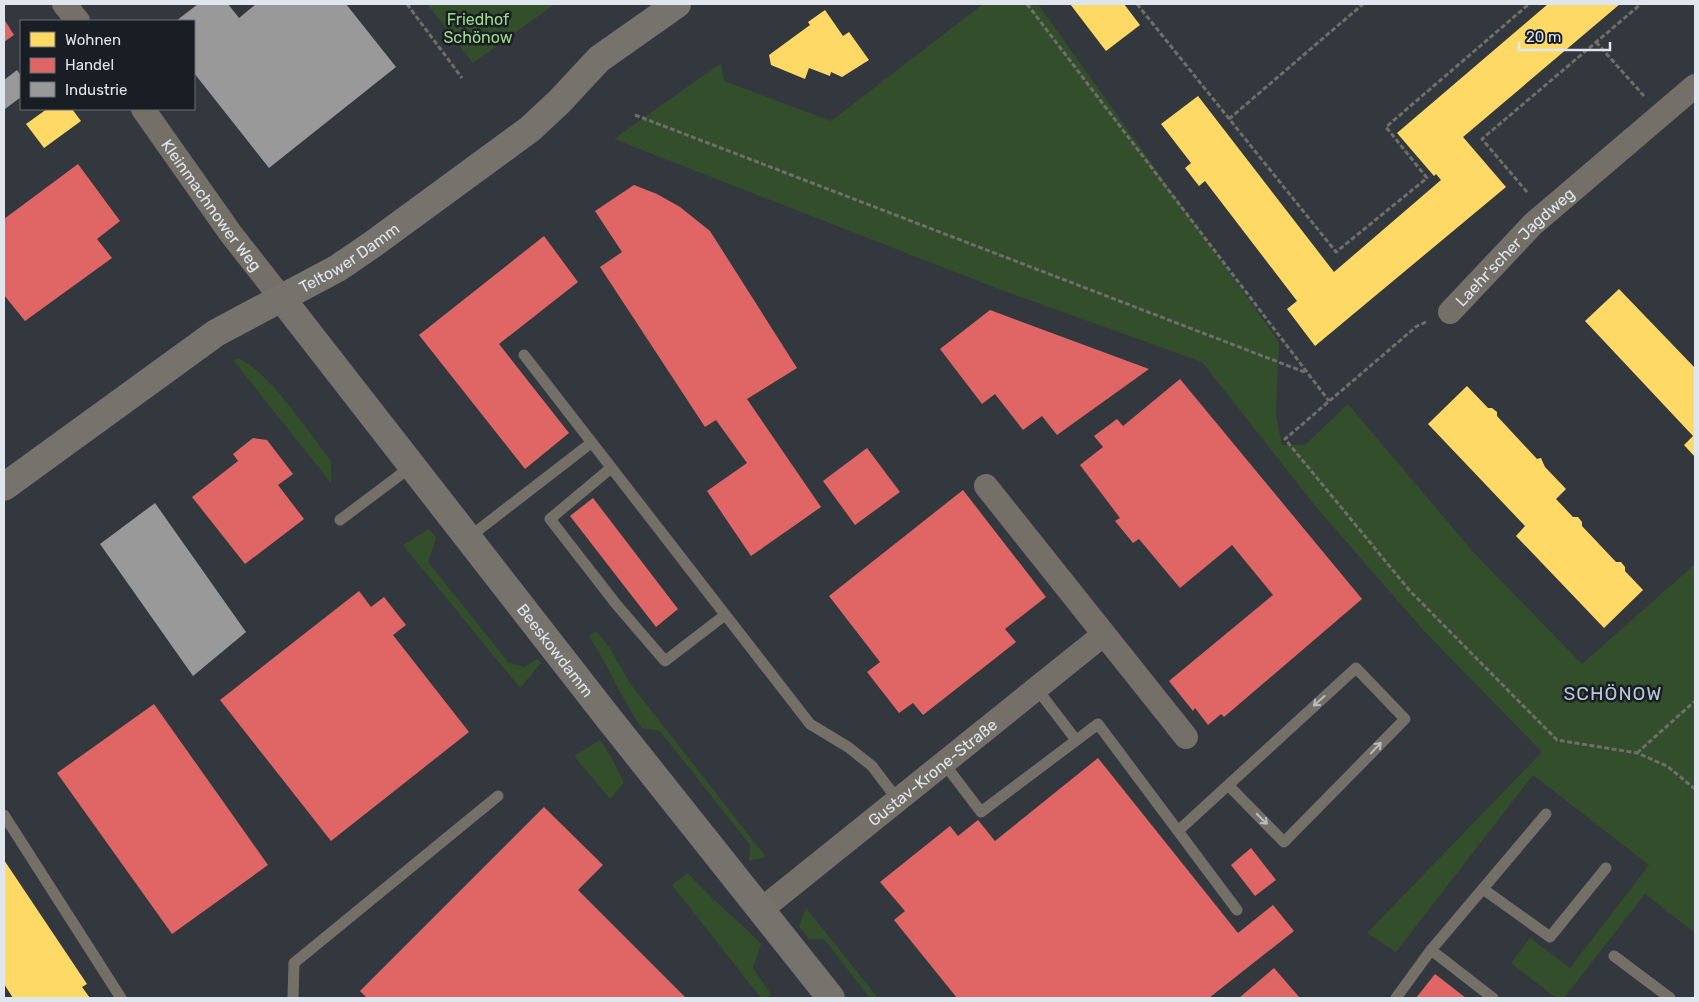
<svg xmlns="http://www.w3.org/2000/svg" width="1699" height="1002" viewBox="0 0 1699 1002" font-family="Rubik,sans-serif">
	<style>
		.green { fill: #334e2b }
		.homes { fill: #ffd966 }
		.shops { fill: #e06666 }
		.industry { fill: #999 }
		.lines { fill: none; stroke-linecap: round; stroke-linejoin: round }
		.path { stroke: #6f6e6b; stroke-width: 3; stroke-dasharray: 5 2.5; stroke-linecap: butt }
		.service { stroke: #747068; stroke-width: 11 }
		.minor { stroke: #747068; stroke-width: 24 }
		.secondary { stroke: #76736c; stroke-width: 28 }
		.oneway { stroke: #babdbf }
		.labels { text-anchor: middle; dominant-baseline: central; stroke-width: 5; stroke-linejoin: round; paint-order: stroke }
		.park-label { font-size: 16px; fill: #9cdb85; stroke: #191e24 }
		.street-label { font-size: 16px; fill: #dfe6ee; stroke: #191e24 }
		.quarter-label { font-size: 19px; letter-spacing: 1px; fill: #b8c6d6; stroke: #191e24 }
	</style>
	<rect width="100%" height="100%" fill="#32383e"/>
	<!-- green -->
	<g class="green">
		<path d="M 427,4 L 555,4 L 473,63 Z"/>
		<path d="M 983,4 L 1038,4 L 1279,342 L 1276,416 L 1282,445 L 1305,445 L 1348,404 L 1475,554 L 1582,664 L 1695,564 L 1695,933 L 1645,894 L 1564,998 L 1556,998 L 1511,963 L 1530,938 L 1570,968 L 1649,865 L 1533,775 L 1396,952 L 1367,933 L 1542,752 L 1424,631 L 1316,507 L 1202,362 L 996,288 L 614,139 L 721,63 L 724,81 L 831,121 Z"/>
		<path d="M 238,359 C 264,365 313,438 331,461 L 331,483 L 233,360 Z"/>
		<path d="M 429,529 L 436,538 L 428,562 L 508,662 L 524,667 L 537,659 L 541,663 L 520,688 L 403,545 Z"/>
		<path d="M 596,631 L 610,648 L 629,682 L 766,857 L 749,861 L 750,845 L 660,731 L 642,728 C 621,699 609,666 589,636 Z"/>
		<path d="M 600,740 L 611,757 L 624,783 L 610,799 L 574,756 Z"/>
		<path d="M 688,873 C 710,899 738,919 761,944 L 753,968 L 771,994 L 766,998 L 761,998 L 672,885 Z"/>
		<path d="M 806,908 L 878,998 L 870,998 L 824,939 L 809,939 L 799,926 Z"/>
	</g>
	<!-- homes -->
	<g class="homes">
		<path d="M 1070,4 L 1124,4 L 1140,25 L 1106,51 Z"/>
		<path d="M 1548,4 L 1620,4 L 1463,137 L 1506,187 L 1315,346 L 1287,309 L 1297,301 L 1205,181 L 1199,186 L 1185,168 L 1191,163 L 1161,124 L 1198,96 L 1334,272 L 1441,180 L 1436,174 L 1434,176 L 1397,133 Z"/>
		<path d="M 825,10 L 843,36 L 849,32 L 869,60 L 842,77 L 831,72 L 830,76 L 809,68 L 805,79 L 771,65 L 769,55 L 810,25 L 808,22 Z"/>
		<path d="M 47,109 L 72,109 L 81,121 L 44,148 L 26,124 Z"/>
		<path d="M 1619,289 L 1695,368 L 1695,457 L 1684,445 L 1693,436 L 1585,321 Z"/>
		<path d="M 1467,386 L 1488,408 L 1492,408 L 1497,412 L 1497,416 L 1537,459 L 1541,458 L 1545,467 L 1566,489 L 1556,499 L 1573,517 L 1578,517 L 1582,522 L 1582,526 L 1616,562 L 1621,562 L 1625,567 L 1625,571 L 1643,590 L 1604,628 L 1516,536 L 1525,526 L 1428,424 Z"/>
		<path d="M 4,860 L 87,984 L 82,987 L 90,998 L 13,998 L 4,984 Z"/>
	</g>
	<!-- shops -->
	<g class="shops">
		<path d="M 4,19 L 14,35 L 4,42 Z"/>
		<path d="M 78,164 L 120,221 L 97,239 L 112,258 L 25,321 L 4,295 L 4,219 Z"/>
		<path d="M 634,185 L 657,194 L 680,207 L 710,231 L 797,368 L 747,399 L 821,507 L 751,556 L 707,491 L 747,463 L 716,420 L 705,427 L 600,267 L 622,252 L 595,211 Z"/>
		<path d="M 544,236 L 578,282 L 499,344 L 569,433 L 525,469 L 419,335 Z"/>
		<path d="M 990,310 L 1149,369 L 1057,435 L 1042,416 L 1023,430 L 995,394 L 982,404 L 940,349 Z"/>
		<path d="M 1180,379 L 1362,599 L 1224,717 L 1221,714 L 1208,725 L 1195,708 L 1193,711 L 1169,681 L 1273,595 L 1232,545 L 1180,588 L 1139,539 L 1133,543 L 1115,521 L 1120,518 L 1080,465 L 1103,447 L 1094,436 L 1117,419 L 1123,426 Z"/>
		<path d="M 253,438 L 267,440 L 293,474 L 278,485 L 304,519 L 245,564 L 192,497 L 238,461 L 233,454 Z"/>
		<path d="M 867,448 L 900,492 L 855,525 L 823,481 Z"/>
		<path d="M 963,490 L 1046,597 L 1005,629 L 1016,642 L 923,715 L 913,703 L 899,713 L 867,672 L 880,662 L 829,596 Z"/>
		<path d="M 593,498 L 678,609 L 656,627 L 570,516 Z"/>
		<path d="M 359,591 L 371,607 L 384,597 L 406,625 L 393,635 L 469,732 L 331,841 L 220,700 Z"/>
		<path d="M 154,704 L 268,865 L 172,934 L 57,773 Z"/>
		<path d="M 1098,758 L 1238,933 L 1273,905 L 1294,931 L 1209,998 L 957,998 L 894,920 L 905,911 L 880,882 L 950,826 L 958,836 L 978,820 L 995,841 Z"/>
		<path d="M 544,807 L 603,865 L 578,890 L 686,998 L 367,998 L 360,991 Z"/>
		<path d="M 1251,848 L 1276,880 L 1255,896 L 1231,865 Z"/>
		<path d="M 1274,968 L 1300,998 L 1239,998 Z"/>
		<path d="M 1435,974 L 1466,998 L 1416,998 Z"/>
	</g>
	<!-- industry -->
	<g class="industry">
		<path d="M 198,4 L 228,4 L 239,18 L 256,4 L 346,4 L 396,67 L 269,168 L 194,73 L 194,21 L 176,21 Z"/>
		<path d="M 17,70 L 21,76 L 21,97 L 5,109 L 4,80 Z"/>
		<path d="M 155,503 L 246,632 L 193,676 L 100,544 Z"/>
	</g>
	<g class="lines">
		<!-- path -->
		<g class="path">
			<path d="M 407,4 L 462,78"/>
			<path d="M 1027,4 L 1329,401"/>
			<path d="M 1137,4 L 1336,252 L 1427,178 L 1386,127 L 1529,4"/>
			<path d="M 1596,42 L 1644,96"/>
			<path d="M 635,115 L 1307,373"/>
			<path d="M 1229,119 L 1363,4"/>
			<path d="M 1527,192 L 1482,139 L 1641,4"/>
			<path d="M 1426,322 L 1417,326 L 1285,439 L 1410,591 L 1557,740 L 1637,753 L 1667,766 L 1695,789"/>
			<path d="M 1637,753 L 1695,701"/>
		</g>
		<!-- service -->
		<g class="service">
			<path d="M 524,355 L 810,724 L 848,747 L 872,766 L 897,799"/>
			<path d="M 611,468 L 550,519 L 616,604 L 665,661 L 725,615"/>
			<path d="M 340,520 L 412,466"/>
			<path d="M 468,538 L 591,443"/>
			<path d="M 1037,689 L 1076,740"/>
			<path d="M 943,762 L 981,812 L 1098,724 L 1237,910"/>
			<path d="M 4,815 L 121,998"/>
			<path d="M 1178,831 L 1356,668 L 1405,719 L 1284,842 L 1228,785"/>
			<path d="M 1483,889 L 1550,937 L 1606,868"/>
			<path d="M 1431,950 L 1546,814"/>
			<path d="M 1614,956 L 1670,998"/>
			<path d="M 293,998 L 294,963 L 498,796"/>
			<path d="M 1396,998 L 1431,950 L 1493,998"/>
		</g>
		<!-- minor -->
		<g class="minor">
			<path d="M 64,4 L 78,21"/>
			<path id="s1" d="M 143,109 L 231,234 L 282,299"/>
			<path id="s2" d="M 1450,312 L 1533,224 L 1695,86"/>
			<path d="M 986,486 L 1186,737"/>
			<path id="s3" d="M 761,910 L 1103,635"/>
		</g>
		<!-- secondary -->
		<g class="secondary">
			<path id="s4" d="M 282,299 L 606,715 L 831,998"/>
			<path id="s5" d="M 4,487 L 216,333 L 338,268 L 373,244 L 530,129 L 559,102 L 599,59 L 677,4"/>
		</g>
	</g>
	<!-- one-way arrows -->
	<defs><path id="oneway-shaft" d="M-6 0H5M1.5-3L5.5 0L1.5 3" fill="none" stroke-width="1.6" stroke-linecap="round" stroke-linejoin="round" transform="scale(1.25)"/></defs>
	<g class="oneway">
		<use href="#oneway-shaft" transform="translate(1319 701) rotate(138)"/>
		<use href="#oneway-shaft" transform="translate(1376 748) rotate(-46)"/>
		<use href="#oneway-shaft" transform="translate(1262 819) rotate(45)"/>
	</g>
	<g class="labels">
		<!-- park labels -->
		<g class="park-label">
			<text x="478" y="19">Friedhof<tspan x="478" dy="18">Schönow</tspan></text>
		</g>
		<!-- street labels -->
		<g class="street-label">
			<text stroke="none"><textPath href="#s1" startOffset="118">Kleinmachnower Weg</textPath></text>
			<text stroke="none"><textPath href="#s2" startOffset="92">Laehr'scher Jagdweg</textPath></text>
			<text stroke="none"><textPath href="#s5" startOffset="415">Teltower Damm</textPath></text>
			<text stroke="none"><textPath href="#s4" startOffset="445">Beeskowdamm</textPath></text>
			<text stroke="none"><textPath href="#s3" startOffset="220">Gustav-Krone-Straße</textPath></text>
		</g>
		<!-- quarter labels -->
		<g class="quarter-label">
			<text x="1613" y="693">SCHÖNOW</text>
		</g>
	</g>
	<!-- border -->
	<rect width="1699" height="1002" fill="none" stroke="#dfe6ee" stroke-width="10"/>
	<!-- legend -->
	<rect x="20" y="20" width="175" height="90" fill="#191e24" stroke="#686e75"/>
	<rect x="30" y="32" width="25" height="15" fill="#ffd966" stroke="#686e75"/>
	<text x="65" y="45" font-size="15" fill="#dfe6ee">Wohnen</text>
	<rect x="30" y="58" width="25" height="15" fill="#e06666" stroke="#686e75"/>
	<text x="65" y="70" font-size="15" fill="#dfe6ee">Handel</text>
	<rect x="30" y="82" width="25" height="15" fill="#999999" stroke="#686e75"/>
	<text x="65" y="95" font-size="15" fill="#dfe6ee">Industrie</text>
	<!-- scale -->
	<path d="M1519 42v8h91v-8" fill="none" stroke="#dfe6ee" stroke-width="2.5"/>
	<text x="1526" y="42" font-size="15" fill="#dfe6ee" stroke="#191e24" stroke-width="4" paint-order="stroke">20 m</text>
</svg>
